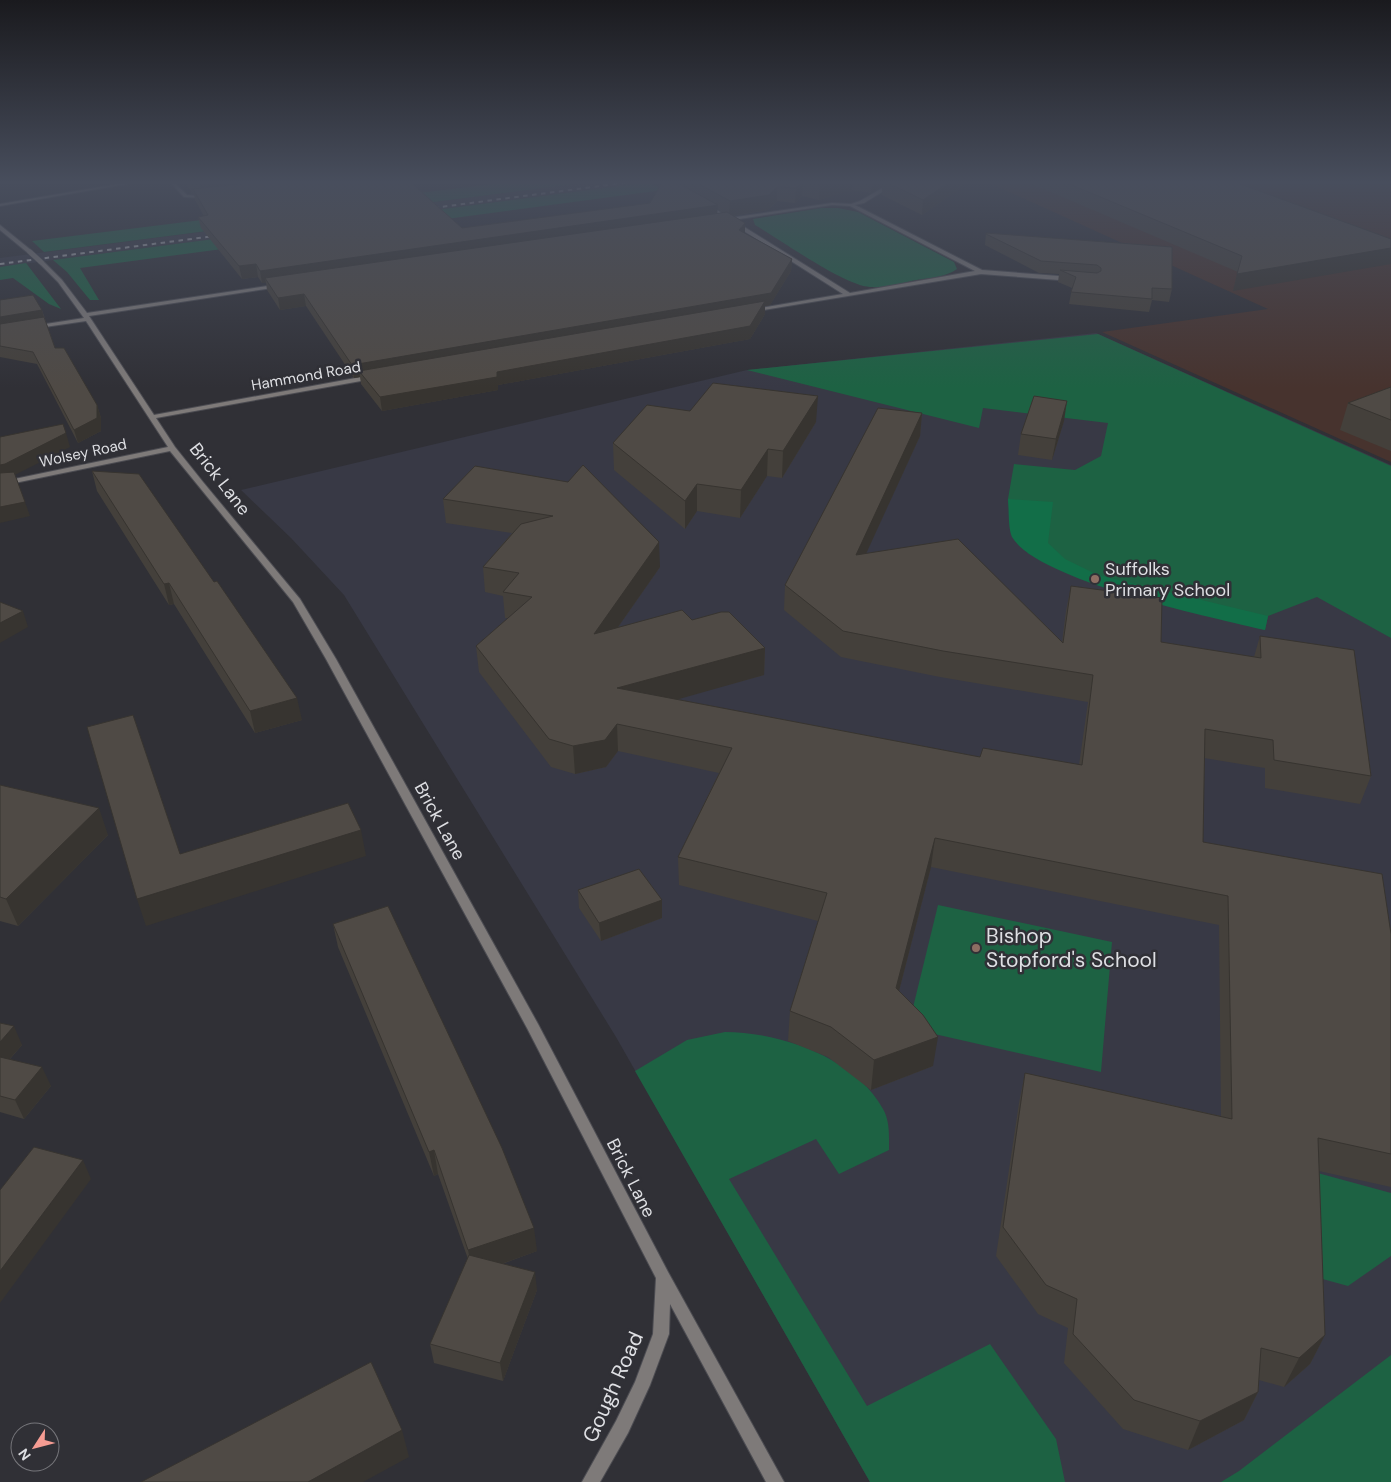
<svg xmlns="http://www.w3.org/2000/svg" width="1391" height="1482" viewBox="0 0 1391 1482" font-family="'DM Sans',sans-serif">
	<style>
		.built { fill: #383945 }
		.industrial { fill: #47332e }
		.green { fill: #1d6243 }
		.forest { fill: #126e48 }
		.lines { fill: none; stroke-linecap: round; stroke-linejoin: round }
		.street-casing { stroke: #4c4c52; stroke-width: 2 }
		.street { fill: #7e7a79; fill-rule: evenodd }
		.rail { stroke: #aeafb4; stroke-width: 2; stroke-dasharray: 4.5 4.5; stroke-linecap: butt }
		.street-bridge-casing { stroke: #4c4c52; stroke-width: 6; stroke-linecap: butt }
		.street-bridge { stroke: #7e7a79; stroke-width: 5 }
		.wall { fill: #44403b; fill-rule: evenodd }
		.shaded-wall { fill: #373430 }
		.building { fill: #4f4a45; stroke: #373430 }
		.education-dot { fill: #8d6e63; stroke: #303036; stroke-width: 2 }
		.labels { text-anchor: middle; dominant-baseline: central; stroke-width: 5; stroke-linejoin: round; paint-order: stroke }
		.far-street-label { font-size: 15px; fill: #dedfe3; stroke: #303036 }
		.street-label { font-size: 18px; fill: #dedfe3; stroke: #303036 }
		.poi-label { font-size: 18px; fill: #dedfe3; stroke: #303036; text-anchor: start }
		.near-poi-label { font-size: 21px; fill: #dedfe3; stroke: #303036; text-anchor: start }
		.near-street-label { font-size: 21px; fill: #dedfe3; stroke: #303036 }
	</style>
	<rect width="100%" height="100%" fill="#303036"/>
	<!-- built -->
	<g class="built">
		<path d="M 598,181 L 658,181 L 0,267 L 0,258 Z"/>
		<path d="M 1096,333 L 1391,465 L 1391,1482 L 870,1482 L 616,1037 L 344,595 L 291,538 L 241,490 L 747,370 Z"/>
	</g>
	<!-- industrial -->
	<path class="industrial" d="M 985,181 L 1391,181 L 1391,462 L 1102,332 L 1268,309 Z"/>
	<!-- green -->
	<g class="green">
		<path d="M 517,181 L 598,181 L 44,252 L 32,241 Z"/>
		<path d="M 650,182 L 663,190 L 80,268 L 99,300 L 90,300 L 67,272 L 53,260 Z"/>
		<path d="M 821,208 L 838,208 L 858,212 L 954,262 L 957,269 C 946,277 930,278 916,280 C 902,283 885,288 870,287 C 843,285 781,240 755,225 L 753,219 Z"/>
		<path d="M 26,263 L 61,309 L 49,304 L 13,278 L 0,280 L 0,267 Z"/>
		<path d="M 1098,334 L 1391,466 L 1391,638 L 1317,597 L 1268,616 L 1265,630 L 1070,574 L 1029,554 L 1012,536 L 1008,499 L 1014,464 L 1075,470 L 1101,456 L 1108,423 L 983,408 L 979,428 L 747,370 Z"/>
		<path d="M 938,905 L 1112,942 L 1101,1072 L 908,1028 Z"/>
		<path d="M 725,1032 C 779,1032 855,1057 883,1109 C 890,1121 889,1136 889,1150 L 839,1174 L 816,1139 L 729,1179 L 867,1406 L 990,1344 L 1056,1439 L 1065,1482 L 870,1482 L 635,1071 L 687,1040 Z"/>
		<path d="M 1314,1172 L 1391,1193 L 1391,1256 L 1348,1286 L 1319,1278 Z"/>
		<path d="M 1391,1355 L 1391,1482 L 1221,1482 L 1239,1471 Z"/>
	</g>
	<!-- forest -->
	<path class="forest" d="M 1008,499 L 1053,502 L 1048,543 L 1065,559 L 1098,575 L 1268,616 L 1265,630 C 1214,618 1038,581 1012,537 C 1008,528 1009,509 1008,499 Z"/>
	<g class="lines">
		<!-- street casing -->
		<g class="street-casing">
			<g id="street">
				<path d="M 135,181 L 144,181 L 0,206 L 0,204 Z"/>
				<path d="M 169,181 L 173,181 L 187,195 L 209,197 L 207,198 L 184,197 Z"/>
				<path d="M 891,183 L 895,184 L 864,203 L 855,205 L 982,270 L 1072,277 L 1075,279 L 1072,281 L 981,274 L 752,312 L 751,311 L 754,309 L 843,294 L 728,221 L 721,221 L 721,219 L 724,218 L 704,206 L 704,204 L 708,204 L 729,218 L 832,203 L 851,204 L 860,201 ZM 832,205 L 850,206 L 975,271 L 850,293 L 733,220 Z"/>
				<path d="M 0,225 L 32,251 L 32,253 L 28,253 L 0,230 Z"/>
				<path d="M 39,261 L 43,261 L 62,280 L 87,313 L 281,284 L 282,285 L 279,287 L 89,316 L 154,415 L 372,375 L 375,377 L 372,379 L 156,418 L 175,447 L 203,482 L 300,599 L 336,659 L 538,1024 L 668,1272 L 784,1482 L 766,1482 L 670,1304 L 669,1334 L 650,1385 L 628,1433 L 600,1482 L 582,1482 L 616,1421 L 635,1382 L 653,1334 L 656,1278 L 527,1028 L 326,659 L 293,602 L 170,451 L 0,486 L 0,482 L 168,447 L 86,321 L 31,329 L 31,327 L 33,326 L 84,318 L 58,282 L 39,263 Z"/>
			</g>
		</g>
		<!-- street -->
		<use href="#street" class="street"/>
		<!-- rail -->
		<g class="rail">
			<path d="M 425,209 L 638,181"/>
			<path d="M 0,264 L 222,235"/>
		</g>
		<!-- street-bridge casing -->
		<g class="street-bridge-casing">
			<path id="street-bridge" d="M 30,252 L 41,262"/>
		</g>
		<!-- street-bridge -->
		<use href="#street-bridge" class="street-bridge"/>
	</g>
	<!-- wall -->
	<g class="wall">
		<path d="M 185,181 L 428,181 L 412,183 L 462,228 L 650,203 L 663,181 L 971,181 L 922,215 L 882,195 L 882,187 L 871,193 L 852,190 L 819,200 L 802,196 L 795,203 L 777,201 L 768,210 L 732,216 L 745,233 L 792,259 L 791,271 L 770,305 L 765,306 L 765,314 L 750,339 L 498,385 L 498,390 L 382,411 L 361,384 L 360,377 L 354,378 L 306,306 L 280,310 L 267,290 L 266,283 L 262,283 L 258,277 L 242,279 L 201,228 L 198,217 L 204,216 L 195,200 L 194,194 L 192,194 ZM 717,209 L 723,213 L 717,213 Z"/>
		<path d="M 1025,181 L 1235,181 L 1233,181 L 1391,239 L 1233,291 L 1238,272 Z"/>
		<path d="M 986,233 L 1172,247 L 1172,289 L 1169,302 L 1152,300 L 1149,312 L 1069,304 L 1072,288 L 1058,282 L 1059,274 L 1039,273 L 985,245 Z"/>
		<path d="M 0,300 L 42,310 L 55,348 L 97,405 L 101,418 L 101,431 L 78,443 L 37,364 L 0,357 Z"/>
		<path d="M 1391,387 L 1391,451 L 1340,430 L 1348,403 Z"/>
		<path d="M 690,411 L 816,422 L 782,478 L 767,476 L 740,518 L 697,511 L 685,529 L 614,470 L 613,443 Z"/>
		<path d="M 922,413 L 920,436 L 866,553 L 1062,642 L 1066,611 L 1071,586 L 1161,642 L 1254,657 L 1260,636 L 1371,776 L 1360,804 L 1265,788 L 1265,768 L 1204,758 L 1203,842 L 1391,934 L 1391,1187 L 1319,1171 L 1325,1335 L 1310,1364 L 1284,1387 L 1259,1380 L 1258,1392 L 1244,1420 L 1188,1450 L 1123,1429 L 1064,1363 L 1068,1328 L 1038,1314 L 996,1256 L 1019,1103 L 1025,1073 L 1221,1116 L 1219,925 L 931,867 L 899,991 L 933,1066 L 871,1090 L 828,1057 L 788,1041 L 790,1011 L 818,921 L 679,885 L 678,857 L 719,773 L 618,751 L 606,767 L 575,774 L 551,767 L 479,672 L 476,646 L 508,618 L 505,618 L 503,596 L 485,592 L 483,567 L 512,533 L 446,523 L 443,499 L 475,466 L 660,567 L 618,627 L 692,620 L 765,648 L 764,675 L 676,699 L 980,757 L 1079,765 L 1088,702 L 940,677 L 841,657 L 784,610 L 785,585 Z"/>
		<path d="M 1064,421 L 1052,460 L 1018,455 L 1021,434 Z"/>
		<path d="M 92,471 L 214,582 L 302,720 L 255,733 L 174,604 L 169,605 L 97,491 Z"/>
		<path d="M 0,785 L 108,835 L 18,926 L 0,921 Z"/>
		<path d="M 578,890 L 662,900 L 662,918 L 601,941 L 579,908 Z"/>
		<path d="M 333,924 L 537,1251 L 502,1264 L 537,1290 L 503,1381 L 434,1363 L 430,1344 L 468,1259 L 438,1174 L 434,1176 L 338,947 Z"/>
		<path d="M 0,1023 L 22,1045 L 10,1059 L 51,1086 L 24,1119 L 0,1112 Z"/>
	</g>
	<!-- shaded-wall -->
	<g class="shaded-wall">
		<path d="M 227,181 L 323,181 L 202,195 L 200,184 Z"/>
		<path d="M 402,181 L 428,181 L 402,184 Z"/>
		<path d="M 803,181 L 802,196 L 795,203 L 796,188 Z"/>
		<path d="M 835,181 L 853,181 L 852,190 L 819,200 L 820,185 Z"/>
		<path d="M 872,181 L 883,181 L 882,187 L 871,193 Z"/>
		<path d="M 951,181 L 971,181 L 922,215 L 923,200 Z"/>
		<path d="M 777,187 L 777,201 L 768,210 L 729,216 L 730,201 Z"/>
		<path d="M 718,205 L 717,217 L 265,278 L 266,283 L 262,283 L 260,271 Z"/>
		<path d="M 745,223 L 745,234 L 739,230 Z"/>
		<path d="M 1391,248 L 1391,264 L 1233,291 L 1237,274 Z"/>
		<path d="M 792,259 L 791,271 L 770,305 L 765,306 L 765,314 L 750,339 L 498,385 L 498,390 L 382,411 L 380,397 L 359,371 L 360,377 L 354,378 L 352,365 Z"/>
		<path d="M 256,264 L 258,277 L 242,279 L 239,266 Z"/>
		<path d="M 304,294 L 306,306 L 280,310 L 278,298 Z"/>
		<path d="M 42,310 L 45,322 L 0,329 L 0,317 Z"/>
		<path d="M 818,396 L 816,422 L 782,478 L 783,451 Z"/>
		<path d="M 1067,401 L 1064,421 L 1052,460 L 1056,439 Z"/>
		<path d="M 97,405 L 101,418 L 101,431 L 78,443 L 74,430 Z"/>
		<path d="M 922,413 L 920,436 L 854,580 L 856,555 Z"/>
		<path d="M 66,433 L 70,447 L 9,478 L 0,480 L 0,465 Z"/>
		<path d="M 768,449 L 767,476 L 740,518 L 741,490 Z"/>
		<path d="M 697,484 L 697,511 L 685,529 L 685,501 Z"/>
		<path d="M 25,502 L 30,516 L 0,523 L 0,507 Z"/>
		<path d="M 659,542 L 660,567 L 595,660 L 594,634 Z"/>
		<path d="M 169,583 L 174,604 L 169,605 L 164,584 Z"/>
		<path d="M 23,611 L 28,627 L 0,643 L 0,623 Z"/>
		<path d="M 765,648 L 764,675 L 619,716 L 617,688 Z"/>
		<path d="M 297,698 L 302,720 L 255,733 L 250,711 Z"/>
		<path d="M 617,724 L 618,751 L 606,767 L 575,774 L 573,746 Z"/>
		<path d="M 99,808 L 108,835 L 18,926 L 6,899 Z"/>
		<path d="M 361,830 L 366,856 L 146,926 L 137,899 Z"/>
		<path d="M 935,838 L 931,867 L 892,1018 L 896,988 Z"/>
		<path d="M 662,900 L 662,918 L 601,941 L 599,923 Z"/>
		<path d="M 14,1026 L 22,1045 L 0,1070 L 0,1042 Z"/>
		<path d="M 938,1037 L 933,1066 L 871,1090 L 874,1060 Z"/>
		<path d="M 42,1067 L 51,1086 L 24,1119 L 15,1100 Z"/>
		<path d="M 434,1150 L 438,1174 L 434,1176 L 429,1152 Z"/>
		<path d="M 83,1160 L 91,1179 L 0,1303 L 0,1271 Z"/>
		<path d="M 534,1228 L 537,1251 L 473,1274 L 468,1250 Z"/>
		<path d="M 535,1272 L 537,1290 L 503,1381 L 500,1363 Z"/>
		<path d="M 1325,1335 L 1310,1364 L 1284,1387 L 1299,1358 Z"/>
		<path d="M 1258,1392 L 1244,1420 L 1188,1450 L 1200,1421 Z"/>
		<path d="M 402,1430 L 409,1457 L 363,1482 L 308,1482 Z"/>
	</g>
	<!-- building -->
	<g class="building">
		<path d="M 188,181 L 227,181 L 200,184 L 189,183 Z"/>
		<path d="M 267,181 L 409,181 L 462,228 L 650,203 L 663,181 L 674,181 L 718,205 L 260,271 L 256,264 L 239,266 L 198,217 L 208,215 L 193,189 Z"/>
		<path d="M 693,181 L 835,181 L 820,185 L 803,181 L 796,188 L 777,187 L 769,195 L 730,201 Z"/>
		<path d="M 884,181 L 951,181 L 923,200 Z"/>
		<path d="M 1062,181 L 1232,181 L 1391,239 L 1391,248 L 1237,274 L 1242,256 Z"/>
		<path d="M 727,212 L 745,223 L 739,230 L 792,259 L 771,293 L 352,365 L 304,294 L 278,298 L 265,278 Z"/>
		<path d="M 986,233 L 1172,247 L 1172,289 L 1152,288 L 1152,299 L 1071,292 L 1076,277 L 1060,270 L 1097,273 L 1101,271 L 1101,268 L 1097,265 L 1041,261 L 986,234 Z"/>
		<path d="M 33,295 L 42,310 L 0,317 L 0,300 Z"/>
		<path d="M 765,301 L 750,326 L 497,372 L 497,377 L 380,397 L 359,371 Z"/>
		<path d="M 44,317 L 55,348 L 64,348 L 97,405 L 97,418 L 74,430 L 33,352 L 0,346 L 0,324 Z"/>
		<path d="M 713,383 L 818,396 L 783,451 L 768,449 L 741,490 L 697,484 L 685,501 L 613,443 L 647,405 L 690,411 Z"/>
		<path d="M 1391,387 L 1391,420 L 1348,403 Z"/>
		<path d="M 1034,396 L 1067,401 L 1056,439 L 1021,434 Z"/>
		<path d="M 878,408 L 922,413 L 856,555 L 958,539 L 1063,643 L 1071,586 L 1162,598 L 1161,642 L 1261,658 L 1260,636 L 1354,650 L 1371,776 L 1274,760 L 1273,740 L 1205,729 L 1203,842 L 1382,874 L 1391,934 L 1391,1154 L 1318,1138 L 1325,1335 L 1299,1358 L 1261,1348 L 1258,1392 L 1200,1421 L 1134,1400 L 1073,1334 L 1077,1299 L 1046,1285 L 1003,1227 L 1025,1073 L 1232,1119 L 1228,896 L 935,838 L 896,988 L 923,1015 L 938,1037 L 874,1060 L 831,1027 L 790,1011 L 827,893 L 678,857 L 732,748 L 617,724 L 605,740 L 573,746 L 549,739 L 476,646 L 532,597 L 503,592 L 519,573 L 483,567 L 521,524 L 553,516 L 443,499 L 475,466 L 568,482 L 583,465 L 659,542 L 594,634 L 682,610 L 692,620 L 721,612 L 729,612 L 765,648 L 617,688 L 980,757 L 983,748 L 1082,765 L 1093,675 L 943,651 L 843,631 L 785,585 Z"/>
		<path d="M 63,424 L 66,433 L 5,464 L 0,465 L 0,437 Z"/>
		<path d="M 92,471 L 139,474 L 214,582 L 217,581 L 297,698 L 250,711 L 169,583 L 164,584 Z"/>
		<path d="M 14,472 L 25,502 L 0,507 L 0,473 Z"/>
		<path d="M 0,602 L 23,611 L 0,623 Z"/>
		<path d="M 133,715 L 180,854 L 348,803 L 361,830 L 137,899 L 87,727 Z"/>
		<path d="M 0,785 L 99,808 L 6,899 L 0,897 Z"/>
		<path d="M 639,869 L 662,900 L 599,923 L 578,890 Z"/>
		<path d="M 388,906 L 502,1148 L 534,1228 L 468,1250 L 434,1150 L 429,1152 L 333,924 Z"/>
		<path d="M 0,1023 L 14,1026 L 0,1042 Z"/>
		<path d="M 0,1057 L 42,1067 L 15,1100 L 0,1096 Z"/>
		<path d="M 34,1147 L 83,1160 L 0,1271 L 0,1190 Z"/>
		<path d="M 469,1255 L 535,1272 L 500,1363 L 430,1344 Z"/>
		<path d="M 371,1362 L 402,1430 L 308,1482 L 141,1482 Z"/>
	</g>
	<!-- sky -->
	<linearGradient id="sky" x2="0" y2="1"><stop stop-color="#1a1a1e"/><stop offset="0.47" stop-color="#484e5d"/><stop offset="1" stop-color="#484e5d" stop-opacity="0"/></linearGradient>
	<rect width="1391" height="388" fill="url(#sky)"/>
	<!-- markers -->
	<g class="education-dot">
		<circle cx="1095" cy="579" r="5"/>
		<circle cx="976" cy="948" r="5"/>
	</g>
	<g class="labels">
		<!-- far-street labels -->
		<g class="far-street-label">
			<text transform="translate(306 376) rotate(-10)">Hammond Road</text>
			<text transform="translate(83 453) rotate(-12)">Wolsey Road</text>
		</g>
		<!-- street labels -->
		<g class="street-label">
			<text transform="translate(220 479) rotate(52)">Brick Lane</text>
			<text transform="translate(440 821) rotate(61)">Brick Lane</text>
			<text transform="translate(631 1178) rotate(63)">Brick Lane</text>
		</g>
		<!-- poi labels -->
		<g class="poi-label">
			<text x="1105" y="569">Suffolks<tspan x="1105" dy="21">Primary School</tspan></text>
		</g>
		<!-- near-poi labels -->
		<g class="near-poi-label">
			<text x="986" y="936">Bishop<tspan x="986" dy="24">Stopford's School</tspan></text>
		</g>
		<!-- near-street labels -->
		<g class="near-street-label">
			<text transform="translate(613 1387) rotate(-66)">Gough Road</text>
		</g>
	</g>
	<!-- north arrow -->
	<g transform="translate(35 1447) rotate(234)"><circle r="24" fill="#303036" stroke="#76767b"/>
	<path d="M0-4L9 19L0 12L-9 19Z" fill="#f59c93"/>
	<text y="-8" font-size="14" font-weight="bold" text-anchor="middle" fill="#dedfe3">N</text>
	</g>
</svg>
